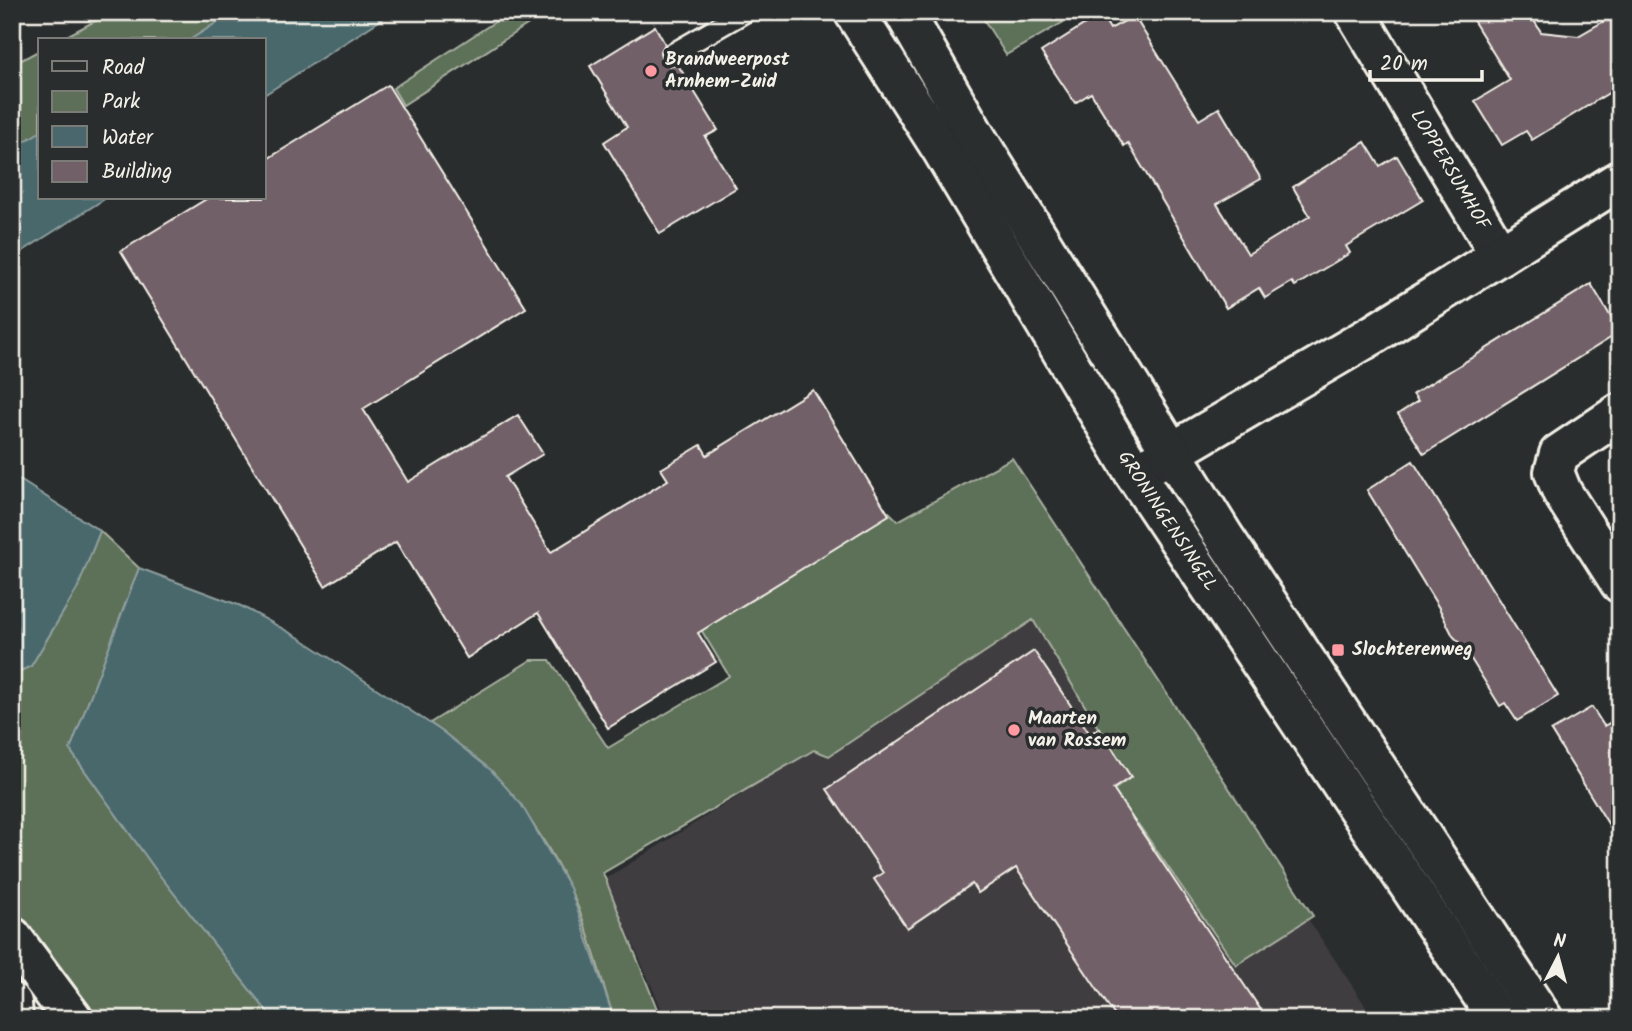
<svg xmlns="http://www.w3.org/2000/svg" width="1632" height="1031" viewBox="0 0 1632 1031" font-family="Kalam,sans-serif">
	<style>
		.built { fill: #403c40 }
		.green { fill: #5d6f59; stroke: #a8b0a0; stroke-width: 2 }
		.water { fill: #49676c; stroke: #8d9e9e; stroke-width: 2 }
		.building { fill: #726069; stroke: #f4f1e8; stroke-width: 2 }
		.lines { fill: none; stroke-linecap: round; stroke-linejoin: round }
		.service-casing { stroke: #f4f1e8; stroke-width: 24 }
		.minor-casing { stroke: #f4f1e8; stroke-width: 44 }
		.tertiary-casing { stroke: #f4f1e8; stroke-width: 44 }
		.service { stroke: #2a2d2e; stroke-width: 19 }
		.minor { stroke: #2a2d2e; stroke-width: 38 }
		.tertiary { stroke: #2a2d2e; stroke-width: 38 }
		.poi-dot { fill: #ff9aa2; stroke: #2a2d2e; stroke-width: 2.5 }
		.labels { text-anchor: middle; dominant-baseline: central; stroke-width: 7; stroke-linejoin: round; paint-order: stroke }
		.poi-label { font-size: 19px; font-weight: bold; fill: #f4f1e8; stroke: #2a2d2e; text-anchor: start }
		.street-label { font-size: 19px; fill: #f4f1e8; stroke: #2a2d2e }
	</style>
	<rect width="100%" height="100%" fill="#2a2d2e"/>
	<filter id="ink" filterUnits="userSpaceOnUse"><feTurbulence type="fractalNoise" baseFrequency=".0143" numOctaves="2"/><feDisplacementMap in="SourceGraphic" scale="14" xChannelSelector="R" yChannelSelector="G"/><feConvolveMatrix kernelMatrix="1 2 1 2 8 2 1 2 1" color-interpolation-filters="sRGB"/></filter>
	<g filter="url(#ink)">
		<!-- built -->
		<path class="built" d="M 1085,581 L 1374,1019 L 666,1019 L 605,879 Z"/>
		<!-- green -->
		<g class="green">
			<path d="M 112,12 L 233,12 L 190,40 L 59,40 Z"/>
			<path d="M 510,12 L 547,12 L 403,105 L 393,88 Z"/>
			<path d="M 979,12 L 1081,12 L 1006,55 Z"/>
			<path d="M 40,50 L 40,132 L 12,149 L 12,65 Z"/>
			<path d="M 1012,458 L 1313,916 L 1236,965 L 1138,824 L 1092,856 L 1069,822 L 1129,779 L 1033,620 L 829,756 L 814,750 L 603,873 L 661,1019 L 614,1019 C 600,976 589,928 569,887 C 535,817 494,767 430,723 L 531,660 L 550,660 L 608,748 L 729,676 L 636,522 L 753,594 L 889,512 L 898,521 Z"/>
			<path d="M 100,531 L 139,568 L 70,750 L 158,873 L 273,1019 L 90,1019 L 12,914 L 12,675 L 31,666 L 77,589 Z"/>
		</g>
		<!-- water -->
		<g class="water">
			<path d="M 233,12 L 393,12 L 264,95 L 264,40 L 190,40 Z"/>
			<path d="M 40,132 L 40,198 L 106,198 L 12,258 L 12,149 Z"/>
			<path d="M 12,475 L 100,531 L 77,589 L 31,666 L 12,675 Z"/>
			<path d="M 139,568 L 241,606 L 298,637 L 443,732 L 491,770 L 521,804 L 570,888 L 614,1019 L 273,1019 L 158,873 L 70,750 Z"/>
		</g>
		<!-- building -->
		<g class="building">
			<path d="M 1468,12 L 1529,12 L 1541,32 L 1578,36 L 1620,12 L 1620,86 L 1532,140 L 1526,131 L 1502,145 L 1475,101 L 1510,80 Z"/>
			<path d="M 1101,14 L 1110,29 L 1134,16 L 1199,120 L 1219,108 L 1261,179 L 1217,204 L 1248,254 L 1310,216 L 1293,187 L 1365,142 L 1380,166 L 1397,156 L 1423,200 L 1346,246 L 1350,253 L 1295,286 L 1292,282 L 1265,298 L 1259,288 L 1226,308 L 1128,143 L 1124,146 L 1091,93 L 1075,103 L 1041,52 Z"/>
			<path d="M 655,26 L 665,44 L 660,53 L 662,61 L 671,66 L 678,65 L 718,130 L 705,137 L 736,188 L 660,234 L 604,142 L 627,127 L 590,66 Z"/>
			<path d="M 388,85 L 526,308 L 363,409 L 408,482 L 518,415 L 543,454 L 505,477 L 551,552 L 668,480 L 661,469 L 701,445 L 707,455 L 813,390 L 889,515 L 698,633 L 716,662 L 608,728 L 538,613 L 467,658 L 396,542 L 325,586 L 121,251 L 208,198 L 264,198 L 264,161 Z"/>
			<path d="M 1591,284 L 1620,332 L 1424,454 L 1398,414 L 1418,401 L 1413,394 Z"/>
			<path d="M 1413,461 L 1558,696 L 1517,721 L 1505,703 L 1500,706 L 1463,646 L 1453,636 L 1439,608 L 1367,490 Z"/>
			<path d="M 1034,651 L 1090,734 L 1099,728 L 1131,777 L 1113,789 L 1267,1019 L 1117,1019 L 1016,868 L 978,893 L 972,884 L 907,928 L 874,879 L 883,873 L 827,789 Z"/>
			<path d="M 1592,707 L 1604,726 L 1620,717 L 1620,843 L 1551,731 Z"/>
		</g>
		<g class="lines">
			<!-- service casing -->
			<g class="service-casing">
				<path id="service" d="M 672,54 L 745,12"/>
			</g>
			<!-- minor casing -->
			<g class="minor-casing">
				<g id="minor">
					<path id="s1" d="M 1355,12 L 1500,255"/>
					<path d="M 1620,413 L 1559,454 L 1554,472 L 1562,492 L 1620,583"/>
					<path d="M 1135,474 L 1374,334 L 1620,180"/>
					<path d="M 12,937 L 73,1019"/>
					<path d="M 12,1003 L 13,1019"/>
				</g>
			</g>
			<!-- tertiary casing -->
			<g class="tertiary-casing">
				<g id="tertiary">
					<path id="s2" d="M 854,12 L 942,150 L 1135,474 L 1498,1019"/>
					<path d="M 904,12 L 973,132 L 1224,537 L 1543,1019"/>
				</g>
			</g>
			<!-- service -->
			<use href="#service" class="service"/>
			<!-- minor -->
			<use href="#minor" class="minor"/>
			<!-- tertiary -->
			<use href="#tertiary" class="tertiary"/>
		</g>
	</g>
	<!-- markers -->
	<g class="poi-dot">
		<circle cx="651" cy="71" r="7"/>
		<rect x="1331" y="643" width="14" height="14" rx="3.5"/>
		<circle cx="1014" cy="730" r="7"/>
	</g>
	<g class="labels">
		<!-- poi labels -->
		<g class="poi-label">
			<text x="665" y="60">Brandweerpost<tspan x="665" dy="22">Arnhem-Zuid</tspan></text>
			<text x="1352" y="650">Slochterenweg</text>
			<text x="1028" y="719">Maarten<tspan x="1028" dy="22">van Rossem</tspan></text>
		</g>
		<!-- street labels -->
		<g class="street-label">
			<text stroke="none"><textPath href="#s1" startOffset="184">LOPPERSUMHOF</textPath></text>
			<text stroke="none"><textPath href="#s2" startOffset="598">GRONINGENSINGEL</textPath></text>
		</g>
	</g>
	<!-- margin -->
	<rect width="1632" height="1031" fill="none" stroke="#2a2d2e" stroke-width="42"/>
	<rect x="21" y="21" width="1590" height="989" fill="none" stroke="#f4f1e8" stroke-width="2.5" filter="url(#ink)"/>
	<!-- legend -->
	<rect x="38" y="38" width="228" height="161" fill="#2a2d2e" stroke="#7b7b78" stroke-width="2"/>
	<rect x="52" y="61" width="35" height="10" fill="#2a2d2e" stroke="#7b7b78" stroke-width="2"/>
	<text x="102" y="74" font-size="21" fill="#f4f1e8">Road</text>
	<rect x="52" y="91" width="35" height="21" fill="#5d6f59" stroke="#7b7b78" stroke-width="2"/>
	<text x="102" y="108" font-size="21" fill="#f4f1e8">Park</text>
	<rect x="52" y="126" width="35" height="21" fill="#49676c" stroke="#7b7b78" stroke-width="2"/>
	<text x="102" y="144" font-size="21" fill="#f4f1e8">Water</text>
	<rect x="52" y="161" width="35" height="21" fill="#726069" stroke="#7b7b78" stroke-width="2"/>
	<text x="102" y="178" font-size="21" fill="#f4f1e8">Building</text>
	<!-- north arrow -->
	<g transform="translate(1558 957) rotate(6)" stroke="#2a2d2e" stroke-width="5" paint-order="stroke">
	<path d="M0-5L12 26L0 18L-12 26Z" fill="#f4f1e8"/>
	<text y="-10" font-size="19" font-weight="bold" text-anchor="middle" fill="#f4f1e8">N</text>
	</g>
	<!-- scale -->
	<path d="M1370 70v10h112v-10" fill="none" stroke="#f4f1e8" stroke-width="3.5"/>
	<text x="1380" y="70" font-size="21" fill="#f4f1e8" stroke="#2a2d2e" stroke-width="5" paint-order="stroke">20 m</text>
</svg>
